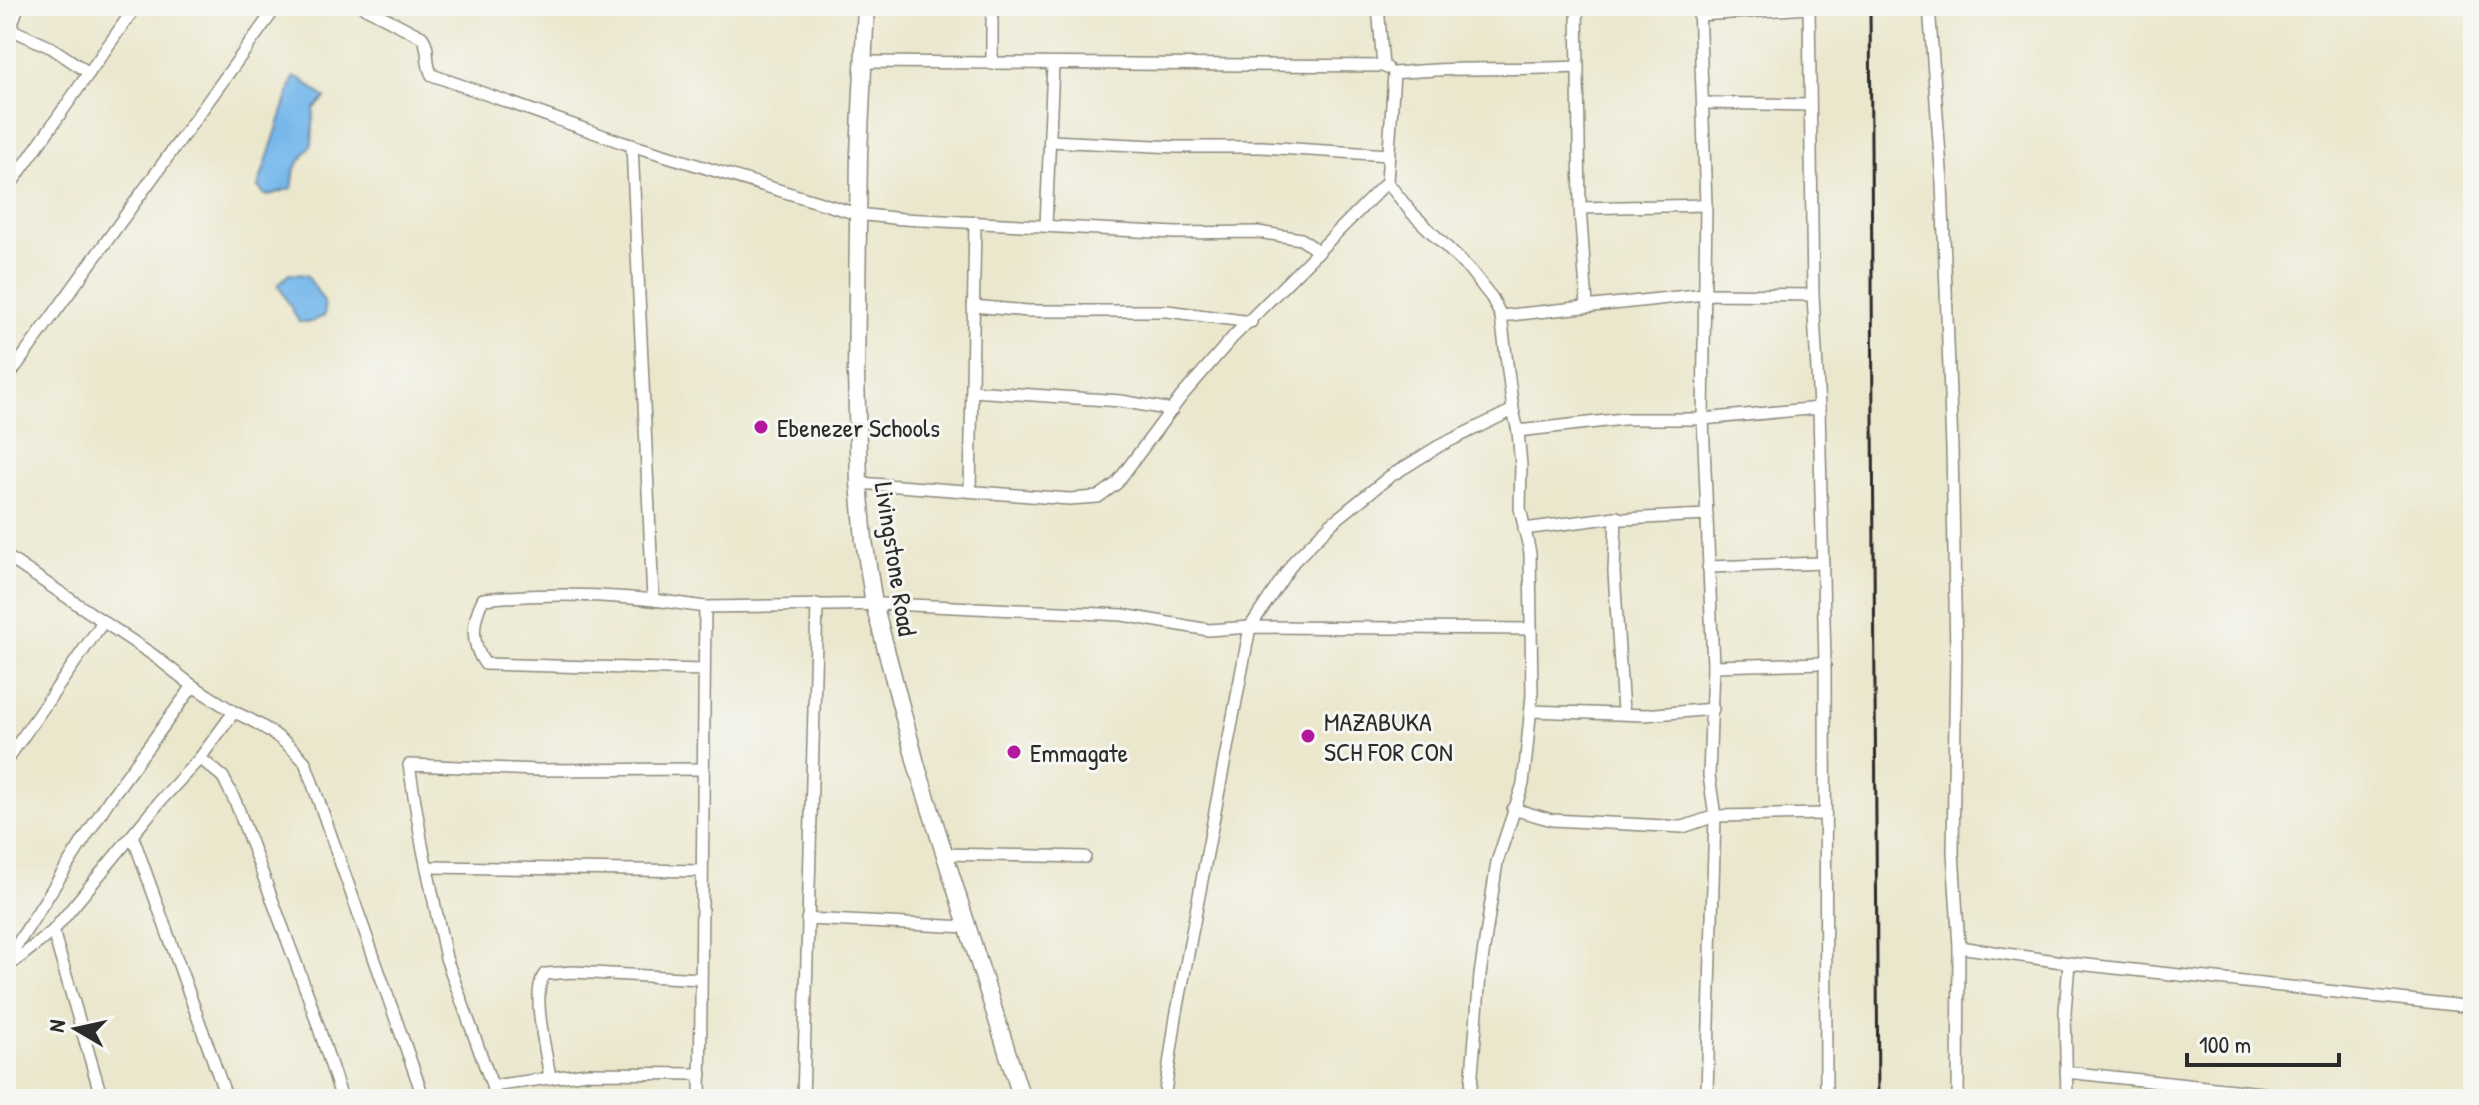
<svg xmlns="http://www.w3.org/2000/svg" width="2479" height="1105" viewBox="0 0 2479 1105" font-family="'Patrick Hand',sans-serif">
	<style>
		.water { fill: #77b8eb; stroke: #51728b; stroke-width: 2 }
		.lines { fill: none; stroke-linecap: round; stroke-linejoin: round }
		.minor-casing { stroke: #8b897c; stroke-width: 14 }
		.highway-casing { stroke: #8b897c; stroke-width: 19 }
		.minor { stroke: #fff; stroke-width: 11 }
		.highway { stroke: #fff; stroke-width: 16 }
		.rail { stroke: #2b2b2b; stroke-width: 3 }
		.poi-dot { fill: #b5179e; stroke: #f6f6f2; stroke-width: 3 }
		.labels { text-anchor: middle; dominant-baseline: central; stroke-width: 6; stroke-linejoin: round; paint-order: stroke }
		.poi-label { font-size: 26px; fill: #2b2b2b; stroke: #f6f6f2; text-anchor: start }
		.street-label { font-size: 26px; fill: #2b2b2b; stroke: #f6f6f2 }
	</style>
	<rect width="100%" height="100%" fill="#f6f6f2"/>
	<filter id="ink" filterUnits="userSpaceOnUse"><feTurbulence type="fractalNoise" baseFrequency=".0125" numOctaves="2"/><feDisplacementMap in="SourceGraphic" scale="16" xChannelSelector="R" yChannelSelector="G"/><feConvolveMatrix kernelMatrix="1 2 1 2 8 2 1 2 1" color-interpolation-filters="sRGB"/></filter>
	<filter id="wash" filterUnits="userSpaceOnUse"><feTurbulence type="fractalNoise" baseFrequency=".006" numOctaves="4" result="noise"/><feDisplacementMap in="SourceGraphic" scale="32" xChannelSelector="R" yChannelSelector="G"/><feGaussianBlur stdDeviation="1.8" result="paint"/><feColorMatrix in="noise" values="0 0 0 0 0 0 0 0 0 0 0 0 0 0 0 0 0 1.4 0 .05"/><feComposite in="paint" operator="in"/></filter>
	<g filter="url(#wash)">
		<rect width="100%" height="100%" fill="#ebe7cd"/>
		<!-- water -->
		<g class="water">
			<path d="M 294,77 L 301,79 L 325,98 L 314,109 L 312,144 L 295,168 L 292,188 L 266,196 L 258,187 Z"/>
			<path d="M 289,274 L 307,275 L 324,302 L 325,315 L 312,322 L 299,322 L 278,285 Z"/>
		</g>
	</g>
	<g filter="url(#ink)">
		<g class="lines">
			<!-- minor casing -->
			<g class="minor-casing">
				<g id="minor">
					<path d="M 362,6 L 422,37 C 431,48 424,62 432,75 L 621,142 L 857,214 L 903,219 L 1176,233 L 1258,232 L 1301,239 L 1319,252"/>
					<path d="M 1378,6 L 1383,66 L 1387,68"/>
					<path d="M 1577,6 L 1580,208 L 1587,305"/>
					<path d="M 1699,6 L 1706,205 L 1703,419 L 1713,666 L 1709,776 L 1715,816 L 1707,1092 L 1702,1099"/>
					<path d="M 1809,6 L 1813,295 L 1819,408 L 1825,663 L 1826,1099"/>
					<path d="M 1929,6 L 1942,183 L 1952,448 L 1956,652 L 1953,852 L 1959,947 L 2069,963 L 2473,1007"/>
					<path d="M 1699,15 L 1809,8"/>
					<path d="M 6,27 L 52,48 L 89,73"/>
					<path d="M 6,42 L 18,6"/>
					<path d="M 864,62 L 1383,66"/>
					<path d="M 992,64 L 992,6"/>
					<path d="M 1703,103 L 1810,105"/>
					<path d="M 1050,141 L 1176,147 L 1262,147 L 1389,155"/>
					<path d="M 632,145 L 653,598"/>
					<path d="M 6,191 L 136,6"/>
					<path d="M 1580,208 L 1706,205"/>
					<path d="M 1046,225 L 1053,65"/>
					<path d="M 973,306 L 1028,311 L 1167,311 L 1251,322"/>
					<path d="M 1501,316 L 1705,294 L 1813,295"/>
					<path d="M 6,380 L 277,6"/>
					<path d="M 972,391 L 1121,401 L 1172,410"/>
					<path d="M 1518,431 L 1623,419 L 1703,419 L 1819,408"/>
					<path d="M 859,483 L 1069,499 L 1098,497 L 1116,484 L 1181,397 L 1233,337 L 1387,182"/>
					<path d="M 970,491 L 975,222"/>
					<path d="M 1616,517 L 1614,572 L 1623,712"/>
					<path d="M 1524,529 L 1616,517 L 1623,519 L 1707,515"/>
					<path d="M 6,556 L 153,655 L 193,686 L 234,712 L 200,758 L 162,799 L 53,931 L 6,968"/>
					<path d="M 1708,567 L 1823,563"/>
					<path d="M 1713,666 L 1825,663"/>
					<path d="M 704,670 L 485,664 C 470,643 472,621 483,599 C 558,591 631,595 705,607"/>
					<path d="M 1531,711 L 1645,715 L 1713,709"/>
					<path d="M 234,712 C 262,724 285,739 305,762 L 424,1099"/>
					<path d="M 200,758 L 223,777 L 236,803 L 309,998 L 342,1099"/>
					<path d="M 6,761 L 103,622"/>
					<path d="M 1513,809 L 1552,820 L 1683,827 L 1715,816 L 1825,814"/>
					<path d="M 133,837 L 227,1099"/>
					<path d="M 945,854 L 1085,857"/>
					<path d="M 427,867 L 702,871"/>
					<path d="M 807,919 L 968,927"/>
					<path d="M 53,931 L 102,1099"/>
					<path d="M 6,962 L 109,800 L 193,686"/>
					<path d="M 2066,1072 L 2318,1099"/>
					<path d="M 550,1078 C 547,1054 530,991 545,974 L 574,972 L 701,979"/>
					<path d="M 492,1086 L 587,1073 L 701,1074"/>
					<path d="M 497,1099 L 446,958 L 422,845 L 409,765 L 538,770 L 703,769"/>
					<path d="M 700,1099 L 705,607 L 890,604 L 1123,615 L 1209,630 L 1250,627 L 1531,629"/>
					<path d="M 803,1099 L 817,604"/>
					<path d="M 1164,1099 L 1176,1017 L 1250,627 L 1294,561 L 1332,523 L 1389,477 L 1439,446 L 1513,410"/>
					<path d="M 1470,1099 L 1480,975 L 1497,862 L 1523,784 L 1526,758 L 1532,695 L 1530,553 L 1520,508 L 1521,466 L 1518,431 L 1513,410 L 1501,316 L 1492,298 L 1470,270 L 1411,212 L 1387,182 L 1394,73 C 1455,66 1517,70 1578,67"/>
					<path d="M 1958,1099 L 1959,947"/>
					<path d="M 2067,1099 L 2065,1012 L 2069,963"/>
					<path d="M 2166,1099 L 2167,1083"/>
				</g>
			</g>
			<!-- highway casing -->
			<g class="highway-casing">
				<path id="highway" d="M 866,6 L 859,153 L 856,374 L 859,483 L 864,540 L 874,604 L 917,767 L 1022,1099"/>
			</g>
			<!-- minor -->
			<use href="#minor" class="minor"/>
			<!-- highway -->
			<use href="#highway" class="highway"/>
			<!-- rail -->
			<path class="rail" d="M 1870,6 L 1878,1099"/>
		</g>
	</g>
	<!-- markers -->
	<g class="poi-dot">
		<circle cx="761" cy="427" r="8"/>
		<circle cx="1308" cy="736" r="8"/>
		<circle cx="1014" cy="752" r="8"/>
	</g>
	<g class="labels">
		<!-- poi labels -->
		<g class="poi-label">
			<text x="777" y="427">Ebenezer Schools</text>
			<text x="1324" y="721">MAZABUKA<tspan x="1324" dy="30">SCH FOR CON</tspan></text>
			<text x="1030" y="752">Emmagate</text>
		</g>
		<!-- street labels -->
		<g class="street-label">
			<text transform="translate(896 559) rotate(81)">Livingstone Road</text>
		</g>
	</g>
	<!-- margin -->
	<rect width="2479" height="1105" fill="none" stroke="#f6f6f2" stroke-width="32"/>
	<!-- north arrow -->
	<g transform="translate(76 1029) rotate(279)" stroke="#f6f6f2" stroke-width="6" paint-order="stroke">
	<path d="M0-6L14 30L0 20L-14 30Z" fill="#2b2b2b"/>
	<text y="-12" font-size="22" font-weight="bold" text-anchor="middle" fill="#2b2b2b">N</text>
	</g>
	<!-- scale -->
	<path d="M2187 1053v12h152v-12" fill="none" stroke="#2b2b2b" stroke-width="4"/>
	<text x="2199" y="1053" font-size="24" fill="#2b2b2b" stroke="#f6f6f2" stroke-width="6" paint-order="stroke">100 m</text>
</svg>
